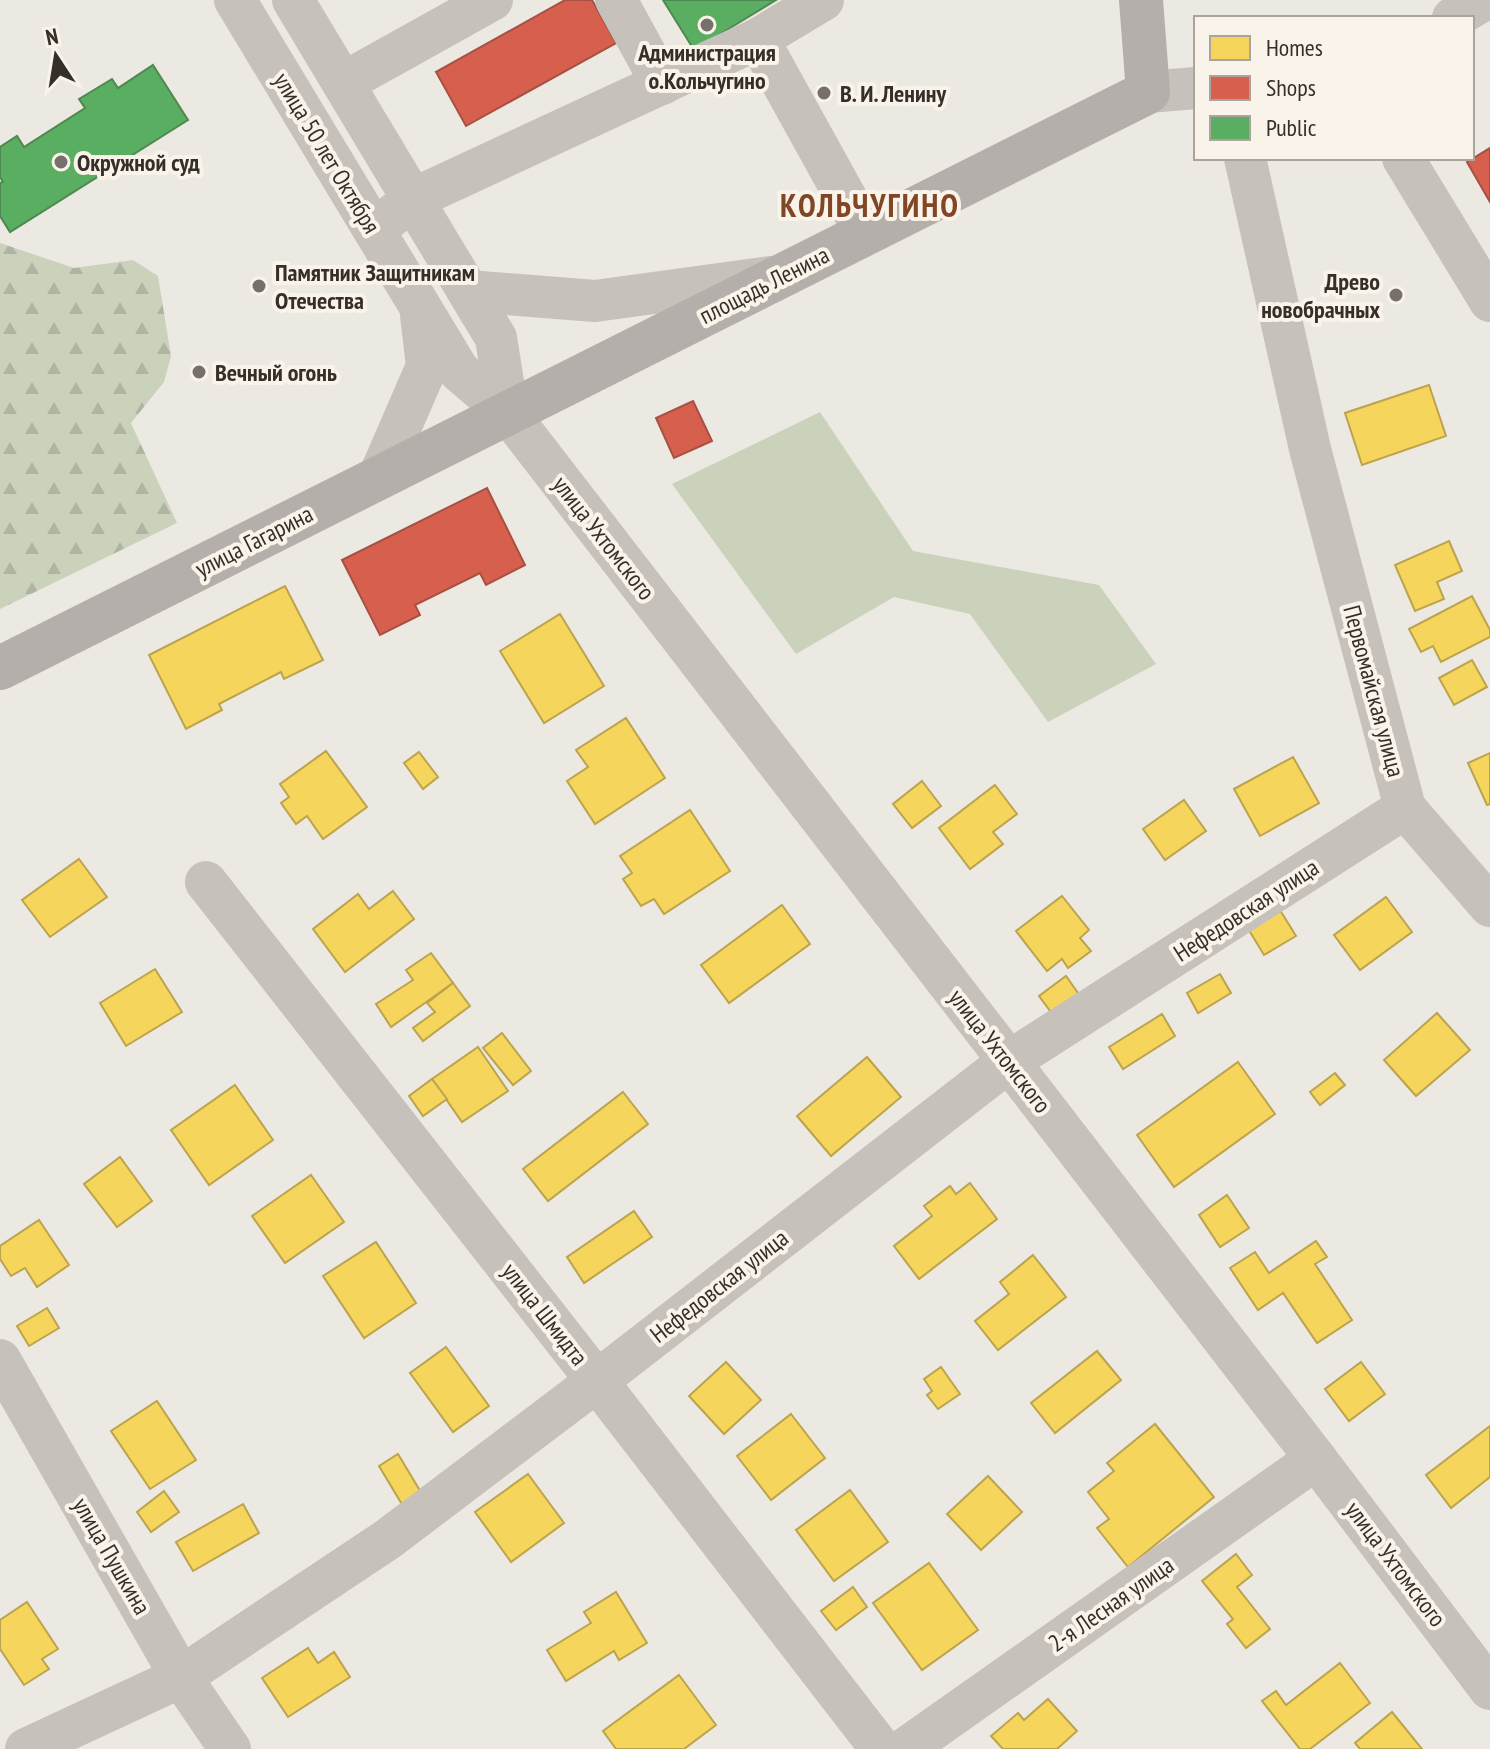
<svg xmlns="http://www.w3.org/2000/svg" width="1490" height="1749" viewBox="0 0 1490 1749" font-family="'PT Sans Narrow',sans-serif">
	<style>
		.forest { fill: url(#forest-firs) }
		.green { fill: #cbd2bc }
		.homes { fill: #f6d55c; stroke: #bca34d; stroke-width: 2 }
		.shops { fill: #d6604d; stroke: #a65142; stroke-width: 2 }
		.public { fill: #5aae61; stroke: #4f8850; stroke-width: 2 }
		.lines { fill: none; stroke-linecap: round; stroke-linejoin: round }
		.minor { stroke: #c6c1ba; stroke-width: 42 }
		.major { stroke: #b4afaa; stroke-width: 44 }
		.poi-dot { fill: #766f6a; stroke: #f9f3e9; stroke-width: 3 }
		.labels { text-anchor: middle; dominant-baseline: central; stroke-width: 8; stroke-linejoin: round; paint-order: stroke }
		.poi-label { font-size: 24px; font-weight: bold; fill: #362e29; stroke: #f9f3e9; text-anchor: start }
		.street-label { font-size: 24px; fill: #362e29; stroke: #f9f3e9 }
		.district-label { font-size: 32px; font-weight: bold; letter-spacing: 2px; fill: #814626; stroke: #f9f3e9 }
	</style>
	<defs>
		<pattern id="forest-firs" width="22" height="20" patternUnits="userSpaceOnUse" patternTransform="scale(2)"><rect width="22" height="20" fill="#cbd2bc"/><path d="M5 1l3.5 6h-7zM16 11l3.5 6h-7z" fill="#afb5a2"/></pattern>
	</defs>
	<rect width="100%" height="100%" fill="#ece9e2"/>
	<!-- forest -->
	<path class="forest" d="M 0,243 L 74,268 L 133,260 L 158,276 L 171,356 L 164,382 L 131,423 L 177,523 L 0,609 Z"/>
	<!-- green -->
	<path class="green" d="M 820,412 L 913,551 L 1099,585 L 1156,664 L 1048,722 L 970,614 L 894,597 L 796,654 L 672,484 Z"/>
	<!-- homes -->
	<g class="homes">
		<path d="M 1429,385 L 1446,436 L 1362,465 L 1345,413 Z"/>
		<path d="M 1449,541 L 1462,571 L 1437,582 L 1444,599 L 1415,611 L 1395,565 Z"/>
		<path d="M 285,586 L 323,660 L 284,679 L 281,672 L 219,704 L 222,710 L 186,729 L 149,655 Z"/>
		<path d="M 1472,596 L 1490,630 L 1490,637 L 1441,662 L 1433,646 L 1421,652 L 1409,629 Z"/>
		<path d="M 560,614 L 604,686 L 544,723 L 500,651 Z"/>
		<path d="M 1472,660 L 1487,687 L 1454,705 L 1439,678 Z"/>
		<path d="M 626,718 L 665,778 L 595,824 L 567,781 L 588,767 L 576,750 Z"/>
		<path d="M 326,751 L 367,807 L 323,839 L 307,816 L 296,824 L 281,803 L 289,797 L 280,784 Z"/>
		<path d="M 419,752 L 438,777 L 423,789 L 404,763 Z"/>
		<path d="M 1490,753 L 1490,804 L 1487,805 L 1468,763 Z"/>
		<path d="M 1293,757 L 1319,803 L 1260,836 L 1234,789 Z"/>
		<path d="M 922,781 L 941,806 L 912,828 L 893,804 Z"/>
		<path d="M 995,785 L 1017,814 L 993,832 L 1003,844 L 970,869 L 939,828 Z"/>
		<path d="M 1184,800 L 1206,831 L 1165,860 L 1143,829 Z"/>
		<path d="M 690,810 L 730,871 L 664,914 L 654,899 L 641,906 L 623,879 L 632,873 L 620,856 Z"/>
		<path d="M 79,859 L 107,897 L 50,937 L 22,900 Z"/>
		<path d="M 393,891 L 414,919 L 345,972 L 313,929 L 358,894 L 369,909 Z"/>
		<path d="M 1062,896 L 1089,930 L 1080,938 L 1091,951 L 1068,968 L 1062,959 L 1047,971 L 1016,931 Z"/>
		<path d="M 1386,897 L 1412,932 L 1360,970 L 1334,935 Z"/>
		<path d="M 1275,902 L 1296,936 L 1264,955 L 1244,922 Z"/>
		<path d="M 782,905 L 810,944 L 729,1003 L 701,965 Z"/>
		<path d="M 431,953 L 453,983 L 391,1027 L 376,1004 L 413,980 L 406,970 Z"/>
		<path d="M 155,969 L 182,1012 L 126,1046 L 100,1003 Z"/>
		<path d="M 1220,974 L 1231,993 L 1198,1013 L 1187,993 Z"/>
		<path d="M 1066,976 L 1083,1000 L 1056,1019 L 1039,996 Z"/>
		<path d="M 453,983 L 470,1006 L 423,1041 L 413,1028 L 435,1012 L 427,1003 Z"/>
		<path d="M 1437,1013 L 1470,1050 L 1416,1096 L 1384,1060 Z"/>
		<path d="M 1162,1014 L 1175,1036 L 1123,1069 L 1109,1047 Z"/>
		<path d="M 502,1033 L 531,1071 L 513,1085 L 483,1048 Z"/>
		<path d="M 478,1047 L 508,1091 L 462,1122 L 432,1079 Z"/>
		<path d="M 867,1057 L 901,1097 L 831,1156 L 797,1116 Z"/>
		<path d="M 1238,1062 L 1275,1114 L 1174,1187 L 1137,1135 Z"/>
		<path d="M 1335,1073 L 1345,1085 L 1320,1105 L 1310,1092 Z"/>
		<path d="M 432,1079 L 447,1099 L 423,1116 L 409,1096 Z"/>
		<path d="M 235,1085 L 273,1140 L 209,1185 L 171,1130 Z"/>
		<path d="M 623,1092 L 648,1124 L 548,1201 L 523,1169 Z"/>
		<path d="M 120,1157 L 152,1201 L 117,1227 L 84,1184 Z"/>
		<path d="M 311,1175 L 344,1222 L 285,1263 L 252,1216 Z"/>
		<path d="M 970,1183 L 997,1219 L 919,1279 L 894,1246 L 932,1216 L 924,1206 L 950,1186 L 956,1194 Z"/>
		<path d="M 1227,1195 L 1249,1228 L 1220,1247 L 1199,1215 Z"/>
		<path d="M 634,1211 L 652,1237 L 584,1283 L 567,1257 Z"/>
		<path d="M 39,1220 L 69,1265 L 37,1287 L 25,1268 L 11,1276 L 0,1259 L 0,1246 Z"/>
		<path d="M 1316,1241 L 1327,1257 L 1315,1264 L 1352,1320 L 1317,1343 L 1283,1293 L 1258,1310 L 1230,1268 L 1255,1252 L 1269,1273 Z"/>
		<path d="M 376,1242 L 416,1303 L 364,1338 L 323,1276 Z"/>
		<path d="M 1033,1255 L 1066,1297 L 998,1350 L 975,1321 L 1009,1294 L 1000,1282 Z"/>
		<path d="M 47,1308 L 59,1328 L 29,1346 L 17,1326 Z"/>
		<path d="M 446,1347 L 489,1406 L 453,1432 L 410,1373 Z"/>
		<path d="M 1097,1351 L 1121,1380 L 1055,1433 L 1031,1403 Z"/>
		<path d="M 726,1362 L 761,1400 L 724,1434 L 689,1396 Z"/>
		<path d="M 1361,1362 L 1385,1394 L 1349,1421 L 1325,1389 Z"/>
		<path d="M 941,1367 L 960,1394 L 938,1409 L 927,1395 L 932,1391 L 924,1379 Z"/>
		<path d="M 157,1401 L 196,1460 L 150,1489 L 111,1431 Z"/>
		<path d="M 791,1414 L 825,1458 L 771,1500 L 737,1456 Z"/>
		<path d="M 1155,1424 L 1214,1497 L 1128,1567 L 1097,1528 L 1109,1519 L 1088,1492 L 1114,1471 L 1107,1463 Z"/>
		<path d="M 1490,1426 L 1490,1477 L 1451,1508 L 1426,1475 Z"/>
		<path d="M 398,1454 L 422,1494 L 403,1506 L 379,1466 Z"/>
		<path d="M 528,1474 L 564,1523 L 511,1562 L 475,1512 Z"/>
		<path d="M 988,1476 L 1022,1512 L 981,1550 L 947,1514 Z"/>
		<path d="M 850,1490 L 888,1542 L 834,1581 L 796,1530 Z"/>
		<path d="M 164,1491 L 179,1512 L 151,1532 L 137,1512 Z"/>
		<path d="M 243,1504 L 259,1533 L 193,1571 L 176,1542 Z"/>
		<path d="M 1236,1554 L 1252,1575 L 1237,1587 L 1270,1629 L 1246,1648 L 1227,1624 L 1233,1619 L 1202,1581 Z"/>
		<path d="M 929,1563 L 978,1630 L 922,1670 L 873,1603 Z"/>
		<path d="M 853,1587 L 867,1607 L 836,1630 L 821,1611 Z"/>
		<path d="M 616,1592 L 647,1643 L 619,1660 L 614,1651 L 566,1681 L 547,1650 L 591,1623 L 584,1612 Z"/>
		<path d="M 27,1602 L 58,1649 L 42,1659 L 49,1669 L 24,1685 L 0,1649 L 0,1620 Z"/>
		<path d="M 308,1648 L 318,1663 L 334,1652 L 350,1677 L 288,1717 L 262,1678 Z"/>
		<path d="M 1340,1663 L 1370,1703 L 1310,1749 L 1300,1749 L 1262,1701 L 1276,1691 L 1286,1705 Z"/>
		<path d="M 679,1675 L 716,1725 L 684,1749 L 616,1749 L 603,1731 Z"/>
		<path d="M 1048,1699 L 1077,1731 L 1057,1749 L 1003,1749 L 991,1736 L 1018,1713 L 1024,1720 Z"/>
		<path d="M 1392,1712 L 1422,1749 L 1360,1749 L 1355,1743 Z"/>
	</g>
	<!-- shops -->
	<g class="shops">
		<path d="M 565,0 L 592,0 L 616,43 L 466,126 L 436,72 Z"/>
		<path d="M 1490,148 L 1490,202 L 1467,162 Z"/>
		<path d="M 693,401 L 712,441 L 674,458 L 656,418 Z"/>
		<path d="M 487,488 L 525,565 L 486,585 L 480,573 L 415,605 L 420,615 L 380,635 L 342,560 Z"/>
	</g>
	<!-- public -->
	<g class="public">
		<path d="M 663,0 L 776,0 L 694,50 Z"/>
		<path d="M 153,65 L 188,120 L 10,232 L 0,216 L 0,183 L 3,182 L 0,177 L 0,147 L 17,136 L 24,147 L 85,108 L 79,99 L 112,79 L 118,88 Z"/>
	</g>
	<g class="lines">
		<!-- minor -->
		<g class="minor">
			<path d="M 235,0 L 459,371 L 508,413 L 1316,1459 L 1490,1689"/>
			<path d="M 293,0 L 496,338 L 508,413"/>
			<path d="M 616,0 L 662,84"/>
			<path d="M 1453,18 L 1484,0"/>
			<path d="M 758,39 L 823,0"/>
			<path d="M 343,83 L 492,0"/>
			<path d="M 1148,92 L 1196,88"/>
			<path d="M 1245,158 L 1310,449 L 1405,808 L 1490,906"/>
			<path d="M 1403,158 L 1490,301"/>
			<path d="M 374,230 L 413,199 L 758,39 L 866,234"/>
			<path d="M 468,291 L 595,301 L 770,277"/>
			<path d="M 378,479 L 427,366 L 421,315"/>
			<path d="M 206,882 L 597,1381 L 881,1749"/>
			<path d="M 0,1360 L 181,1677 L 230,1749"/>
			<path d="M 26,1749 L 181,1677 L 388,1539 L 597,1381 L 1008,1062 L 1405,808"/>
			<path d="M 905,1749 L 1316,1459"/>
		</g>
		<!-- major -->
		<path class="major" d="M 0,668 L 1148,92 L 1141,0"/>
	</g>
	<!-- markers -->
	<g class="poi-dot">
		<circle cx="707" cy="25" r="8"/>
		<circle cx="824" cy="93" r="8"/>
		<circle cx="61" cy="162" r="8"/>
		<circle cx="259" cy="286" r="8"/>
		<circle cx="1396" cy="295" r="8"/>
		<circle cx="199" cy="372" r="8"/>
	</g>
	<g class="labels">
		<!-- poi labels -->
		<g class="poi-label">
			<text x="707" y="52" text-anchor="middle">Администрация<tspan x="707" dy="28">о.Кольчугино</tspan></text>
			<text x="840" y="93">В. И. Ленину</text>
			<text x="77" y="162">Окружной суд</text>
			<text x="275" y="272">Памятник Защитникам<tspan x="275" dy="28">Отечества</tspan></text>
			<text x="1380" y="281" text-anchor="end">Древо<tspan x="1380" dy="28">новобрачных</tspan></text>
			<text x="215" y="372">Вечный огонь</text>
		</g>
		<!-- street labels -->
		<g class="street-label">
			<text transform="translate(327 153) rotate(59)">улица 50 лет Октября</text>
			<text transform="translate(764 285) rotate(-27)">площадь Ленина</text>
			<text transform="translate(604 538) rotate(52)">улица Ухтомского</text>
			<text transform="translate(254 541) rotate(-27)">улица Гагарина</text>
			<text transform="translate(1374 691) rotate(75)">Первомайская улица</text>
			<text transform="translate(1246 910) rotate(-33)">Нефедовская улица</text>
			<text transform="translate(1000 1051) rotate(52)">улица Ухтомского</text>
			<text transform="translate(719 1286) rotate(-38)">Нефедовская улица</text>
			<text transform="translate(545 1314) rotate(52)">улица Шмидта</text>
			<text transform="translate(112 1556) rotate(60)">улица Пушкина</text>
			<text transform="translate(1396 1564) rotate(53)">улица Ухтомского</text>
			<text transform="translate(1111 1604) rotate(-35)">2-я Лесная улица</text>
		</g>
		<!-- district labels -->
		<g class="district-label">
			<text x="870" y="205">КОЛЬЧУГИНО</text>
		</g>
	</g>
	<!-- legend -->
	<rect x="1194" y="16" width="280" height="144" fill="#f9f3e9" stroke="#aba49c" stroke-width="2"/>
	<rect x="1210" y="36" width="40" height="24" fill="#f6d55c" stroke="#aba49c" stroke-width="2"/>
	<text x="1266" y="56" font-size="24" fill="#362e29">Homes</text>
	<rect x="1210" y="76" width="40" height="24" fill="#d6604d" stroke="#aba49c" stroke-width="2"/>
	<text x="1266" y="96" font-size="24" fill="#362e29">Shops</text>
	<rect x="1210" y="116" width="40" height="24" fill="#5aae61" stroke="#aba49c" stroke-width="2"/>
	<text x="1266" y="136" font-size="24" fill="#362e29">Public</text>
	<!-- north arrow -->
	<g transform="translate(56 56) rotate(348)" stroke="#f9f3e9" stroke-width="6" paint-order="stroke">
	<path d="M0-6L14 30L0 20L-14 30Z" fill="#362e29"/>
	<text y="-12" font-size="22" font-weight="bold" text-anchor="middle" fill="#362e29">N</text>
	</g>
</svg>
